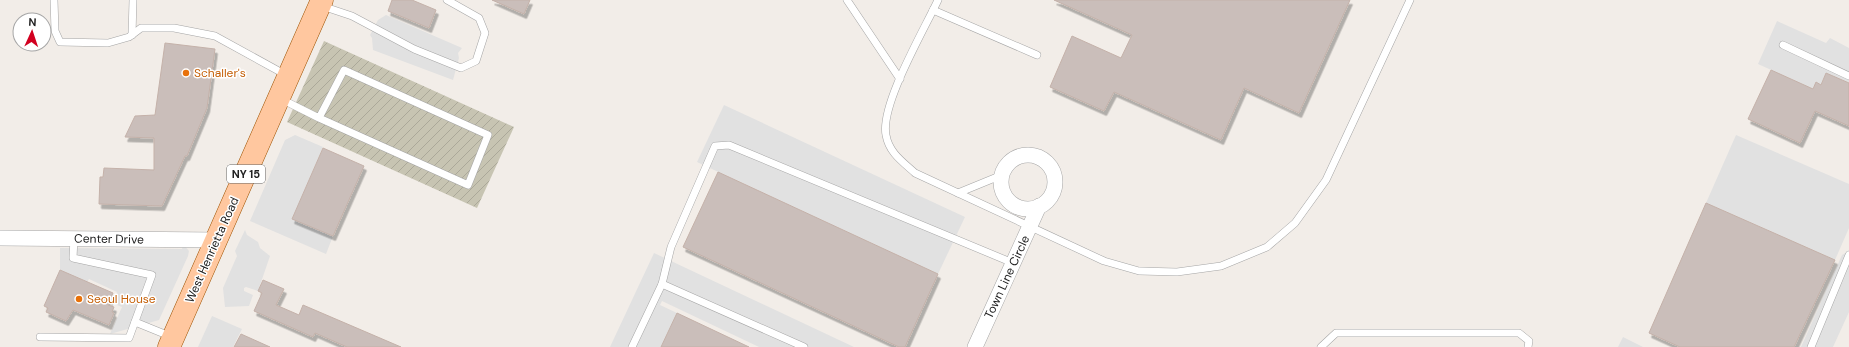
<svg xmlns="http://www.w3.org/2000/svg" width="1849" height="347" viewBox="0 0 1849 347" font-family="'DM Sans',sans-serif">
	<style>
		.construction { fill: url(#construction-furrows) }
		.parking { fill: #e1e1e1 }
		.building { fill: #cabeba; stroke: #c4b1a9; filter: url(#shadow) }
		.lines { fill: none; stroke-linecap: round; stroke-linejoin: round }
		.service-casing { stroke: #a5a5a5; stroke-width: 8 }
		.minor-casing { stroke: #a5a5a5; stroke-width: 16 }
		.primary-casing { stroke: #9e5200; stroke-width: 23 }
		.service { stroke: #fff; stroke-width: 7 }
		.minor { stroke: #fff; stroke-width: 15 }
		.primary { stroke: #ffc79f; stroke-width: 22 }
		.food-dot { fill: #e8710a; stroke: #fff; stroke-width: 1.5 }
		.labels { text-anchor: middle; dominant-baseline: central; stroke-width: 3; stroke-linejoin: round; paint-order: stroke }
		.shield { fill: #fff; stroke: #646464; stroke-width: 1 }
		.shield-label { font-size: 11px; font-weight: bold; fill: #212121 }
		.food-label { font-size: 12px; fill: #c56008; stroke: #fff; text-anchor: start }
		.street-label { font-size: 12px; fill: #212121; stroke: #fff }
	</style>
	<defs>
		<pattern id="construction-furrows" width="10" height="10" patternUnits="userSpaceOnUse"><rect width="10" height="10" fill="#c7c4b2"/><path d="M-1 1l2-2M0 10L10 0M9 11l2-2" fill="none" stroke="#aba899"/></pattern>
		<filter id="shadow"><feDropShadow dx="2.5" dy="4.5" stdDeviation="0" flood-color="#0004"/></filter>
	</defs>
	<rect width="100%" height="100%" fill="#f2ede8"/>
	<!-- construction -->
	<path class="construction" d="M 324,41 L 514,127 L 477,208 L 287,122 Z"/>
	<!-- parking -->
	<g class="parking">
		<path d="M 386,15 L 462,48 L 458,53 L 459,58 L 453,80 L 373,50 L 372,38 L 370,35 L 378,20 Z"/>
		<path d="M 1777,21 L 1826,43 L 1830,38 L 1849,48 L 1849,83 L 1826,73 L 1821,85 L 1816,82 L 1813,89 L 1758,64 Z"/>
		<path d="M 724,105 L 965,217 L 938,274 L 697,162 Z"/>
		<path d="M 295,135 L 323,147 L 293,218 L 333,236 L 326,254 L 250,221 L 285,140 Z"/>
		<path d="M 1736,135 L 1849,184 L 1849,228 L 1835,260 L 1706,203 Z"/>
		<path d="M 245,230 L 247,235 L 258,242 L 260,248 L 270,256 L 258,291 L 246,287 L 244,288 L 244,291 L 253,295 L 249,306 L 225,307 L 223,288 L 237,256 L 235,251 Z"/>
		<path d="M 183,244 L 189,251 L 188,256 L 159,320 L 110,334 L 122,307 L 112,303 L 117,292 L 89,279 L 87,282 L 60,270 L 60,248 L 182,249 Z"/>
		<path d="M 1849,251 L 1849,312 L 1833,347 L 1801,347 L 1842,255 Z"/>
		<path d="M 654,253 L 854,347 L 759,347 L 662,301 L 660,305 L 677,313 L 661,347 L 610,347 Z"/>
		<path d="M 212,316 L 242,329 L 233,347 L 198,347 Z"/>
		<path d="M 1623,337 L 1643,347 L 1618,347 Z"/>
	</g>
	<!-- building -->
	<g class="building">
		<path d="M 392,0 L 412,0 L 436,10 L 429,28 L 388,11 Z"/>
		<path d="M 492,0 L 530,0 L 524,14 Z"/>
		<path d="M 1054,0 L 1350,0 L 1299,113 L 1244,88 L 1221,140 L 1114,92 L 1104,111 L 1050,87 L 1072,36 L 1121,58 L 1132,35 Z"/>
		<path d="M 165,43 L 215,49 L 207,108 L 187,156 L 185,156 L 162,206 L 99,204 L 100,177 L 103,177 L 104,168 L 154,170 L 154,138 L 125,137 L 135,116 L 155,115 Z"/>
		<path d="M 1771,70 L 1813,89 L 1816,82 L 1821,85 L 1826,73 L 1849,83 L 1849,126 L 1815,111 L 1800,143 L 1748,119 Z"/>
		<path d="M 323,148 L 364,166 L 333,236 L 292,219 Z"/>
		<path d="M 718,172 L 938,274 L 905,347 L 899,347 L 683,247 Z"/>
		<path d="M 1706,203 L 1835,260 L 1794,347 L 1680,347 L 1649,333 Z"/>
		<path d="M 60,270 L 113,293 L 108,305 L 114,307 L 112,312 L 114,313 L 109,325 L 73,310 L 66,321 L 46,312 L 48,308 L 44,306 Z"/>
		<path d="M 263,280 L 284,289 L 276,305 L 299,315 L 303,305 L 401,347 L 347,347 L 315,333 L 313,337 L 254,311 L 262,293 L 258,291 Z"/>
		<path d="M 677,313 L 749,347 L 661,347 Z"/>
		<path d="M 241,334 L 270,347 L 234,347 Z"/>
	</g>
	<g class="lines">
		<!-- service casing -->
		<g class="service-casing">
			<g id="service">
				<path d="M 54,0 L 55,31 L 60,42 L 108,43 L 129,37 L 141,28 L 174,28 L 215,36 L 286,75"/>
				<path d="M 847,0 L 900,79"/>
				<path d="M 938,0 C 924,30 880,105 886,135 C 889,153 903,162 915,173 L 1104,261 L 1139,271 L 1177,272 L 1221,266 L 1267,247 L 1295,223 L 1326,180 L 1410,0"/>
				<path d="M 322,6 L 352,16 L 414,49 L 461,68 L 476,61 L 485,33 L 479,18 L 447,0"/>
				<path d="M 933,10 L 1037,55"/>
				<path d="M 132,35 L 133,0"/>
				<path d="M 1783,45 L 1849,76"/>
				<path d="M 281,99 L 319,118 L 468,185 L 488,135 L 344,70 L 319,118"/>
				<path d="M 958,193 L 1002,175"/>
				<path d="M 662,284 L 804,347"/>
				<path d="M 135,322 L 172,337"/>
				<path d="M 40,337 L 129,338 L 152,275 L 73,258 L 74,238"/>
				<path d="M 632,347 L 662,284 L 671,247 L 715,146 L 729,145 L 1013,263"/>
				<path d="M 1321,347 L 1336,333 L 1519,333 L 1529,341 L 1528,347"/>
				<path d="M 1811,347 L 1849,255"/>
			</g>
		</g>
		<!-- minor casing -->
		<g class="minor-casing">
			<g id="minor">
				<circle cx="1028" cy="182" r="27"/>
				<path d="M 0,238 L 217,240"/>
				<path d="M 975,347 L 1039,206"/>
			</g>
		</g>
		<!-- primary casing -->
		<g class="primary-casing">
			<path id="primary" d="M 169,347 L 322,0"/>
		</g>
		<!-- service -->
		<use href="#service" class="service"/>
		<!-- minor -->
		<use href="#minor" class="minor"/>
		<!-- primary -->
		<use href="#primary" class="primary"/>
	</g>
	<!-- markers -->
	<g class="food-dot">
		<circle cx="186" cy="73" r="4"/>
		<circle cx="79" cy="299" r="4"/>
	</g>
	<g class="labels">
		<!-- shield labels -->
		<rect class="shield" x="227" y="165" width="38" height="18" rx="3"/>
		<g class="shield-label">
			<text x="246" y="174">NY 15</text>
		</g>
		<!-- food labels -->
		<g class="food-label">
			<text x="194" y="73">Schaller's</text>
			<text x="87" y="299">Seoul House</text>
		</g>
		<!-- street labels -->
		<g class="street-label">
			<text transform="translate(109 239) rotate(1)">Center Drive</text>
			<text transform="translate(212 250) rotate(-66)">West Henrietta Road</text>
			<text transform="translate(1007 277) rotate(-65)">Town Line Circle</text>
		</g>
	</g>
	<!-- north arrow -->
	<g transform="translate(32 32) rotate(3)"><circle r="19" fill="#ffffff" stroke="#a6a6a6"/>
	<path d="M0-3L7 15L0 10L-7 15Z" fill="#d20020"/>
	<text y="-6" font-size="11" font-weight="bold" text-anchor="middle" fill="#212121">N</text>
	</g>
</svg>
